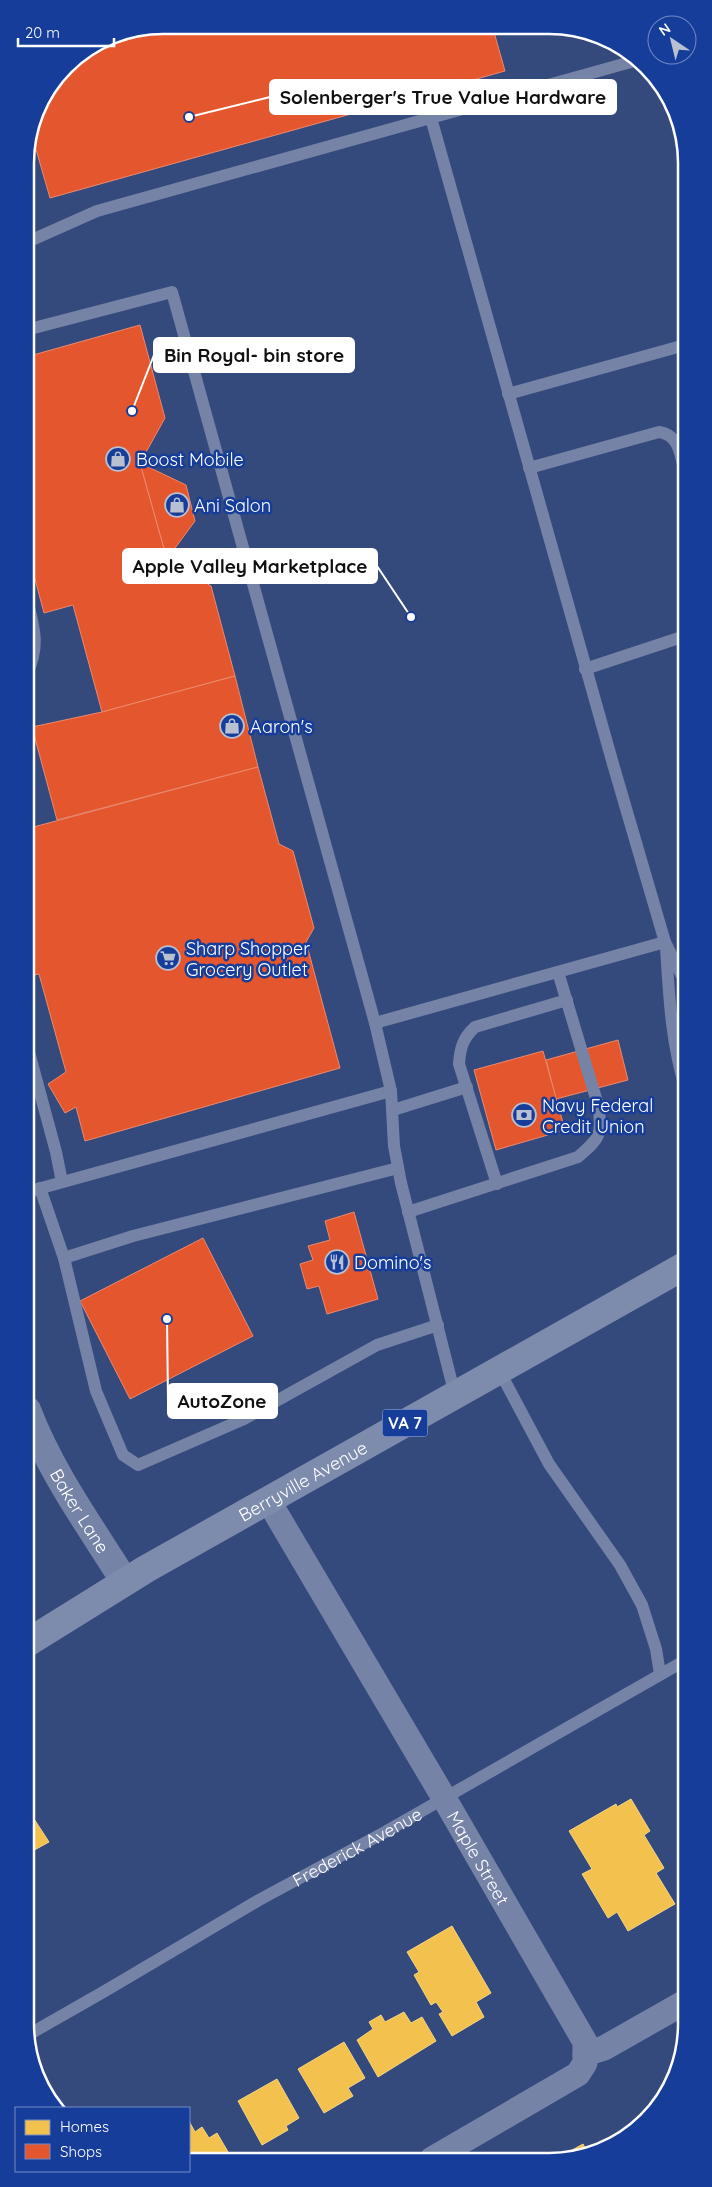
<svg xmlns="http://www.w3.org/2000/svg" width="712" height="2187" viewBox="0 0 712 2187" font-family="Quicksand,sans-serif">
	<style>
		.homes { fill: #f2c14e; stroke: #f6d483 }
		.shops { fill: #e4572e; stroke: #ec896d }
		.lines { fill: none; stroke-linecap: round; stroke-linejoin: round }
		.service { stroke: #7583a6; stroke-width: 12 }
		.minor { stroke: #7583a6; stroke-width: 25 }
		.tertiary { stroke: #7583a6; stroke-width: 28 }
		.primary { stroke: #7d8bac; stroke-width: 28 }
		.labels { text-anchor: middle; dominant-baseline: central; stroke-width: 5; stroke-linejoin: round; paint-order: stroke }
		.shield { fill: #173d9a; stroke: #b9c5e1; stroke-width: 1 }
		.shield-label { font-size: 16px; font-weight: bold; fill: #fff }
		.poi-label { font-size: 18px; fill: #fff; stroke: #173d9a; text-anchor: start }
		.street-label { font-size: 18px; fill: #fff; stroke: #173d9a }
		.rim { fill: none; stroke: #fff; stroke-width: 2.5 }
		.leader { fill: none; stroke: #fff; stroke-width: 2 }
		.callout-dot { fill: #fff; stroke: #173d9a; stroke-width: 2 }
		.callout { fill: #fff; stroke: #fff; stroke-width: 2 }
		.callout-label { font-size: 19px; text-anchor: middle; font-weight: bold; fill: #111 }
	</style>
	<rect width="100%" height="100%" fill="#354a7c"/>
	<!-- homes -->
	<g class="homes">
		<path d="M 631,1799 L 650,1831 L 644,1835 L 664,1868 L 656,1873 L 675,1904 L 628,1931 L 617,1912 L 608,1918 L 582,1874 L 592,1869 L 569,1831 L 616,1804 L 617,1807 Z"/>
		<path d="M 27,1808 L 49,1842 L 27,1854 Z"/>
		<path d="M 452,1926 L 491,1993 L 476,2002 L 484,2017 L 452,2036 L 439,2014 L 443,2012 L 436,2002 L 431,2005 L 414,1975 L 419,1972 L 407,1952 Z"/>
		<path d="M 404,2012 L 411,2023 L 422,2017 L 436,2041 L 378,2077 L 357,2040 L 373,2029 L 369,2022 L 381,2015 L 385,2022 Z"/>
		<path d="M 344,2042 L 365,2078 L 348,2088 L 353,2096 L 324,2113 L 298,2069 Z"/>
		<path d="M 277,2079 L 299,2118 L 286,2126 L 288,2130 L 262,2145 L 238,2101 Z"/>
		<path d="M 189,2121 L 195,2132 L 202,2127 L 209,2138 L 217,2133 L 231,2157 L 227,2159 L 189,2159 Z"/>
		<path d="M 583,2144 L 589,2155 L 576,2159 L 556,2159 Z"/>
	</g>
	<!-- shops -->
	<g class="shops">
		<path d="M 163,25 L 510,27 L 494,32 L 505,71 L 50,198 L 31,132 L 39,102 L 72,59 L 110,35 Z"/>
		<path d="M 140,325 L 165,418 L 140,463 L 167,559 L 211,586 L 235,676 L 102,712 L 73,605 L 44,613 L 26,545 L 26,416 L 28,416 L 26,408 L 26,357 Z"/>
		<path d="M 140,463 L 186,485 L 195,521 L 167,559 Z"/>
		<path d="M 235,676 L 258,767 L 57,820 L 32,727 L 102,712 Z"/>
		<path d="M 258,767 L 279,844 L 293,851 L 314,928 L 306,942 L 340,1068 L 85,1141 L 76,1107 L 65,1113 L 48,1084 L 66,1072 L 39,974 L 26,977 L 26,829 Z"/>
		<path d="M 618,1040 L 628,1080 L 556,1099 L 546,1060 Z"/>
		<path d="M 543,1051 L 565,1130 L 496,1150 L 474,1070 Z"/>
		<path d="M 354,1212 L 378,1299 L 327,1314 L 319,1286 L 307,1289 L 300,1264 L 313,1260 L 308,1246 L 330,1240 L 325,1221 Z"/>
		<path d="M 203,1238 L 253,1336 L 130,1399 L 80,1301 Z"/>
	</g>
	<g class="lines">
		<!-- service -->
		<g class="service">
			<path d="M 431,118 L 613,764 L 665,942 L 685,982"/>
			<path d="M 25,243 L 97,211 L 638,60"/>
			<path d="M 26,330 L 172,292 L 375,1023 L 391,1091 L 394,1146 L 401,1183 L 455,1395"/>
			<path d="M 508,394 L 685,345"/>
			<path d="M 529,468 L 659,432 C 680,435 680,455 685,472"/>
			<path d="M 26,596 C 34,628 41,645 26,676"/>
			<path d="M 585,669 L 685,636"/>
			<path d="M 666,947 C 669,995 671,1043 686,1090"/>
			<path d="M 375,1023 L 665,942"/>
			<path d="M 26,1041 L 56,1152 L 62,1182"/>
			<path d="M 393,1110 L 467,1087"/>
			<path d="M 497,1184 L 459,1064 C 460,1048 463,1038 475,1027 L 567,1000"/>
			<path d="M 40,1188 L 64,1258 L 96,1391 L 123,1455 L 138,1465 L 244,1419 L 377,1345 L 438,1325"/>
			<path d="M 27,1192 L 391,1091"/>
			<path d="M 408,1212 L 578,1157 C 600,1138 603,1135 598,1105 L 558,972"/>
			<path d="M 64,1258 L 133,1236 L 398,1168"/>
			<path d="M 499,1370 L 549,1464 L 620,1565 L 642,1605 L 656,1649 L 660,1674"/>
			<path id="s1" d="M 28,2035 L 105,1991 L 259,1900 L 385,1832 L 686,1660"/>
		</g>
		<!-- minor -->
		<g class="minor">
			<path id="s2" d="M 268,1500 L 444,1798 L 585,2042 L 585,2063 L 578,2074 L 432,2159"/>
			<path d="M 585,2054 L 604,2048 L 687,2001"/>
		</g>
		<!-- tertiary -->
		<path class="tertiary" id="s3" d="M 27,1410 C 50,1471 90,1526 125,1582"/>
		<!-- primary -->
		<path class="primary" id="s4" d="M 27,1643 L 146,1569 L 686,1265"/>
	</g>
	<!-- icons -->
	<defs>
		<g id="shop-ring" transform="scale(1.25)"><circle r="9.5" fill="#173d9a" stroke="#b8c0d1" stroke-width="1.5"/><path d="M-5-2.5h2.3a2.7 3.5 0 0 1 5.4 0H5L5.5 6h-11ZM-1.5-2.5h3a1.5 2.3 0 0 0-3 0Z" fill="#b8c0d1"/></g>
		<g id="supermarket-ring" transform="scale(1.25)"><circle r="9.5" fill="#173d9a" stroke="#b8c0d1" stroke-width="1.5"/><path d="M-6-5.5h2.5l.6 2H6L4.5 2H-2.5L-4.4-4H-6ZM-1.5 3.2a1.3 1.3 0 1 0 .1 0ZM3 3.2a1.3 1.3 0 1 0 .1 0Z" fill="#b8c0d1"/></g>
		<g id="bank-ring" transform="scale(1.25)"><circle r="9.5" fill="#173d9a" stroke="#b8c0d1" stroke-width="1.5"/><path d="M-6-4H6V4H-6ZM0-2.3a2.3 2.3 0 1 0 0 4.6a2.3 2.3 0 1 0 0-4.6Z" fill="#b8c0d1"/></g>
		<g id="restaurant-ring" transform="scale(1.25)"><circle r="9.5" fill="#173d9a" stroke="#b8c0d1" stroke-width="1.5"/><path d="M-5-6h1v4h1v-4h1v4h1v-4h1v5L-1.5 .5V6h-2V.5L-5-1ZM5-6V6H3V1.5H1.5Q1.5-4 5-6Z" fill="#b8c0d1"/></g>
	</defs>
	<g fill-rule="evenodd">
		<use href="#shop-ring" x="118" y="459"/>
		<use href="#shop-ring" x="177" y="505"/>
		<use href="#shop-ring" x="232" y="726"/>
		<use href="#supermarket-ring" x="168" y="958"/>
		<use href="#bank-ring" x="524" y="1115"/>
		<use href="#restaurant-ring" x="337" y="1262"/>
	</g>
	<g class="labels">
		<!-- shield labels -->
		<rect class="shield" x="382.5" y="1409.5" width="45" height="27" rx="4"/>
		<g class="shield-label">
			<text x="405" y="1423">VA 7</text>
		</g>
		<!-- poi labels -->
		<g class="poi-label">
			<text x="136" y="459">Boost Mobile</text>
			<text x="194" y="505">Ani Salon</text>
			<text x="250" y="726">Aaron's</text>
			<text x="186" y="948">Sharp Shopper<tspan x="186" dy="21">Grocery Outlet</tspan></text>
			<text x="542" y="1105">Navy Federal<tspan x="542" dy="21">Credit Union</tspan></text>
			<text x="354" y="1262">Domino's</text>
		</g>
		<!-- street labels -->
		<g class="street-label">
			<text stroke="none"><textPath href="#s4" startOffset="320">Berryville Avenue</textPath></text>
			<text stroke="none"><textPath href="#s3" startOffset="114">Baker Lane</textPath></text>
			<text stroke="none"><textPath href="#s1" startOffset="379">Frederick Avenue</textPath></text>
			<text stroke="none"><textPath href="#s2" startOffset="415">Maple Street</textPath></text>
		</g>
	</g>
	<!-- crop -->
	<path d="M0 0H712V2187H0ZM163 34H549A129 129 0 0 1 678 163V2024A129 129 0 0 1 549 2153H163A129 129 0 0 1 34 2024V163A129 129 0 0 1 163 34Z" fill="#173d9a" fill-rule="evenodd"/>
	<path class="rim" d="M163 34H549A129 129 0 0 1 678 163V2024A129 129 0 0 1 549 2153H163A129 129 0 0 1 34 2024V163A129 129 0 0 1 163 34Z"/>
	<!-- callouts -->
	<path class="leader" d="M189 117L270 97M132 411L154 355M411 617L377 566M167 1319L168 1401"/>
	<g class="callout-dot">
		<circle cx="189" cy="117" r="5"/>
		<circle cx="132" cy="411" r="5"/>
		<circle cx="411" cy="617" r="5"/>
		<circle cx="167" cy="1319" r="5"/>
	</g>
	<g class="callout">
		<rect x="270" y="80" width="346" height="34" rx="5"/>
		<rect x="154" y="338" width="200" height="34" rx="5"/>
		<rect x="123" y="549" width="254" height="34" rx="5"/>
		<rect x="168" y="1384" width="109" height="34" rx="5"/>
	</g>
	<g class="callout-label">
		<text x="443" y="104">Solenberger's True Value Hardware</text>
		<text x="254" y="362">Bin Royal- bin store</text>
		<text x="250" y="573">Apple Valley Marketplace</text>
		<text x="222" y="1408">AutoZone</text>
	</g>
	<!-- legend -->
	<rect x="15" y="2107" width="175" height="65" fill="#173d9a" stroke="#748bc2"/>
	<rect x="25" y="2120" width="25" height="15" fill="#f2c14e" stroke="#748bc2"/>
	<text x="60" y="2132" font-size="15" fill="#ffffff">Homes</text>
	<rect x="25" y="2144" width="25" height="15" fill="#e4572e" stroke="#748bc2"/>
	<text x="60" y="2157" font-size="15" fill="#ffffff">Shops</text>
	<!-- north arrow -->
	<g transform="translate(672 40) rotate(325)"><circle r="24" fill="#173d9a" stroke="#748bc2"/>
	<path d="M0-4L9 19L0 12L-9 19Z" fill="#b8c0d1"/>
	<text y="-8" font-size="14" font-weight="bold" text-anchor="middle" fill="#ffffff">N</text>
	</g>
	<!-- scale -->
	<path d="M18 38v8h96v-8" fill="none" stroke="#ffffff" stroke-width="2.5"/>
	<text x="25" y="38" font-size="15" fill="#ffffff" stroke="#173d9a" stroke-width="4" paint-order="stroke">20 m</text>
</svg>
